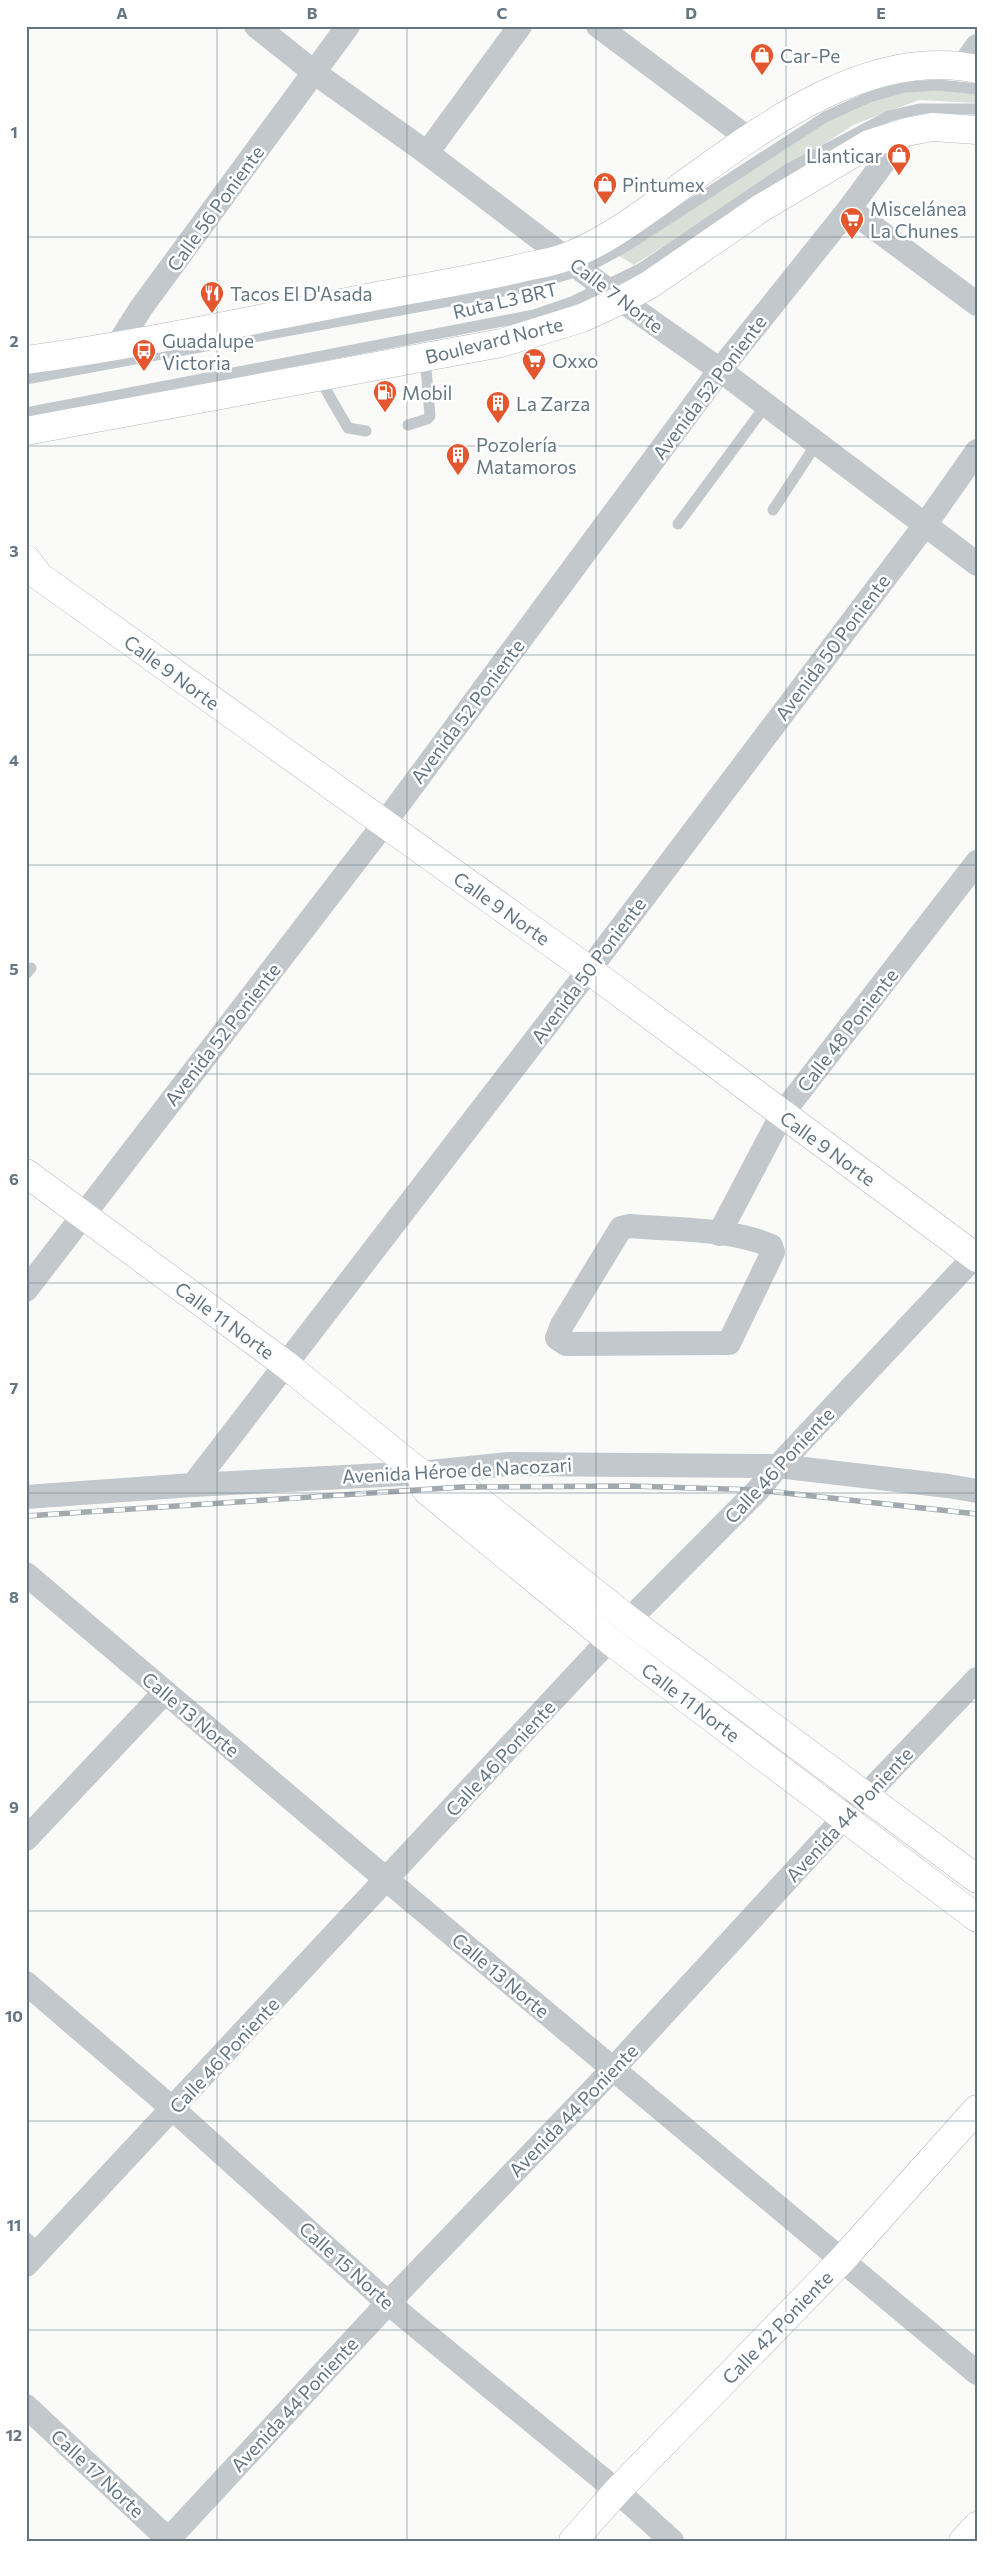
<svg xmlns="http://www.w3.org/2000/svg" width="1003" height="2567" viewBox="0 0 1003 2567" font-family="Commissioner,sans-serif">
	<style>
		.green { fill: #dadfd7 }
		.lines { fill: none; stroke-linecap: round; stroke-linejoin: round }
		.secondary-casing { stroke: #b3babf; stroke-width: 29 }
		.primary-casing { stroke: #b5babe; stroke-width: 29 }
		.service { stroke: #c3c8cc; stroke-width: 11 }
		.minor { stroke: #c3c8cc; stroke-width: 24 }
		.secondary { stroke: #fff; stroke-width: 28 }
		.primary { stroke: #fff; stroke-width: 28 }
		.rail-casing { stroke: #a2aab0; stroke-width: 5.5 }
		.rail { stroke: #fff; stroke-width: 4; stroke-dasharray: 11; stroke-linecap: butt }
		.grid { fill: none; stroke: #657683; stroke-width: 1; stroke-opacity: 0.55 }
		.labels { text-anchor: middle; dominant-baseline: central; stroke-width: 5; stroke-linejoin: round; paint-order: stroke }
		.poi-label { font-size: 19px; fill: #657683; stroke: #fff; text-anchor: start }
		.street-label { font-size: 19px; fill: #657683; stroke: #fff }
		.neatline { fill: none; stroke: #657683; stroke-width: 2 }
		.grid-label { font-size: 16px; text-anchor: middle; font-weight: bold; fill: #657683 }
	</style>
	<rect width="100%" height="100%" fill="#fafaf8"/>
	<!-- green -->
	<path class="green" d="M 897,82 L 977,90 L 977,103 L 919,100 L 855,124 L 634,265 L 619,256 L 864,93 Z"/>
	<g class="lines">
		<!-- secondary casing -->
		<g class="secondary-casing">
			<g id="secondary">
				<path d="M 26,559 L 39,576 L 589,970 L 977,1258"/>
				<path d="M 573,2541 L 617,2491 L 841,2261 L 977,2109"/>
				<path d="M 963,2541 L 977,2526"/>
			</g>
		</g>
		<!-- primary casing -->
		<g class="primary-casing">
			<g id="primary">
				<path d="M 26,360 C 142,344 257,319 372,297 C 420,288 469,280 517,269 C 533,265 551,263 566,257 C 601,244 632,221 662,200 C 750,138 862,44 977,69"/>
				<path d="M 26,431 L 501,343 L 582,318 L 621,300 L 649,285 L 761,208 L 869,144 L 906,132 L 932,127 L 977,130"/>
				<path d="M 26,1173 L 285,1364 L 420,1473 L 462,1487 L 629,1620 L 977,1879"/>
				<path d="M 420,1473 L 426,1490 L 609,1640 L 977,1918"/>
			</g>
		</g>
		<!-- service -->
		<g class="service">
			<path d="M 319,378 L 348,428 L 366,431"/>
			<path d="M 26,379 L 520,288 L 582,270 L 625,247 L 825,117 L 869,97 L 905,87 L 939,85 L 977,89"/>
			<path d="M 26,413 L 534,315 L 572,302 L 640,269 L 788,169 L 889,116 L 919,109 L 977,109"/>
			<path d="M 408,425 L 427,419 L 430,416 L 425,357"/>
			<path d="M 773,510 L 817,443"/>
			<path d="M 678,524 L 766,405"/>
			<path d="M 26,974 L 31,968"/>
			<path d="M 26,2237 L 40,2250"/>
		</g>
		<!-- minor -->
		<g class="minor">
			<path d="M 256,26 L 315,73 L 427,153 L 621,300 L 720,370 L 977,564"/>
			<path d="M 598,26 L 749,139"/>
			<path d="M 963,66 L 977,46"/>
			<path d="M 427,153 L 520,26"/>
			<path d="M 849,209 L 977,304"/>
			<path d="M 117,346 L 141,308 L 348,26"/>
			<path d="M 630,1226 C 672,1230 732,1228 771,1246 L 773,1252 L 729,1343 L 566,1344 L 557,1338 L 562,1325 L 621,1228 Z"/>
			<path d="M 719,1234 L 782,1114 L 977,862"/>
			<path d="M 26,1290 L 384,824 L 720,370 L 849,209 L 906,132"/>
			<path d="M 193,1485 L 589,970 L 925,525 L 977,451"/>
			<path d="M 26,1497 L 193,1485 L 420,1473 L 509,1464 L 778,1466 L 948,1486 L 977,1491"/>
			<path d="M 26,1574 L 387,1880 L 977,2373"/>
			<path d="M 26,1839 L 165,1692"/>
			<path d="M 26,1983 L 173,2109 L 388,2303 L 617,2491 L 672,2541"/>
			<path d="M 26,2265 L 609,1640 L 758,1490 L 778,1466 L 977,1254"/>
			<path d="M 26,2406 L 170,2541"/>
			<path d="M 167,2541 L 388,2303 L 614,2068 L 844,1818 L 977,1679"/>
		</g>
		<!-- secondary -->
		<use href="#secondary" class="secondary"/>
		<!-- primary -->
		<use href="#primary" class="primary"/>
		<!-- rail casing -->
		<g class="rail-casing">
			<path id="rail" d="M 26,1516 L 462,1487 L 631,1486 L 758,1490 L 977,1514"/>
		</g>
		<!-- rail -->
		<use href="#rail" class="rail"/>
	</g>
	<!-- grid -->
	<path class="grid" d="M 217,26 L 217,2541M 407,26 L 407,2541M 596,26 L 596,2541M 786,26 L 786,2541M 26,237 L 977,237M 26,446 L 977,446M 26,655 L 977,655M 26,865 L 977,865M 26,1074 L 977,1074M 26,1283 L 977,1283M 26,1493 L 977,1493M 26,1702 L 977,1702M 26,1911 L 977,1911M 26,2121 L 977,2121M 26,2330 L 977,2330"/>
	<!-- icons -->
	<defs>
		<g id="shop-pin" transform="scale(1.25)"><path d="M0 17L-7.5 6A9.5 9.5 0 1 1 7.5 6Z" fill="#e4572e" stroke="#fff"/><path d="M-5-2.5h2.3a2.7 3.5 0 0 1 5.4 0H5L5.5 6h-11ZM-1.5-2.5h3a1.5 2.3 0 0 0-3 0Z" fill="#fff"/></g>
		<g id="supermarket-pin" transform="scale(1.25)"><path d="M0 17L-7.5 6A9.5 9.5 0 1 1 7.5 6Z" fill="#e4572e" stroke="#fff"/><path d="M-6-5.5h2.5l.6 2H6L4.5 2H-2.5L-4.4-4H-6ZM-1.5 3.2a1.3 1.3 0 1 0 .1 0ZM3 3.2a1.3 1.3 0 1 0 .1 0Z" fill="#fff"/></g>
		<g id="restaurant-pin" transform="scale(1.25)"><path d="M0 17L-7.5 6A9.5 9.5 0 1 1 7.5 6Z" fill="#e4572e" stroke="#fff"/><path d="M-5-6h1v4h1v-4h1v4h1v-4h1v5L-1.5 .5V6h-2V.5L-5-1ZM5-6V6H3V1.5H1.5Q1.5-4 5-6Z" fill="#fff"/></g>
		<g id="bus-pin" transform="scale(1.25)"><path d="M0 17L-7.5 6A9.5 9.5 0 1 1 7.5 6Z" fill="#e4572e" stroke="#fff"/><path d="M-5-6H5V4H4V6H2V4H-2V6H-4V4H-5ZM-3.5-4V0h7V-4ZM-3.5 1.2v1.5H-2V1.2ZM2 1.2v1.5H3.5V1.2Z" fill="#fff"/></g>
		<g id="fuel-pin" transform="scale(1.25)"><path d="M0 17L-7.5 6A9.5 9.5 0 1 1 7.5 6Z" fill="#e4572e" stroke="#fff"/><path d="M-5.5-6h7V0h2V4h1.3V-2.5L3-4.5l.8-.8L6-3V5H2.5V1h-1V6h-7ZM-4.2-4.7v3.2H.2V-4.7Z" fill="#fff"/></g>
		<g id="building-pin" transform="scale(1.25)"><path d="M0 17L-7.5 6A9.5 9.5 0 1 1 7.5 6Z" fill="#e4572e" stroke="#fff"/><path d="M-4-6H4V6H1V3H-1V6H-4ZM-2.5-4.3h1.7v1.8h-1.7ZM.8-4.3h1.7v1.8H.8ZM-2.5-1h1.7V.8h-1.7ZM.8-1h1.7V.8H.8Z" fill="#fff"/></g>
	</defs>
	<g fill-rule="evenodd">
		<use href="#shop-pin" x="762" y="55"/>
		<use href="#shop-pin" x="899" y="155"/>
		<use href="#shop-pin" x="605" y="184"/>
		<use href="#supermarket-pin" x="852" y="219"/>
		<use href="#restaurant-pin" x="212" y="293"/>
		<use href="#bus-pin" x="144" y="351"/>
		<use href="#supermarket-pin" x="534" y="360"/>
		<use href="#fuel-pin" x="385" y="392"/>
		<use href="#building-pin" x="498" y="403"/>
		<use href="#building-pin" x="458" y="455"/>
	</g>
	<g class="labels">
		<!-- poi labels -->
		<g class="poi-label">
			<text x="780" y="55">Car-Pe</text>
			<text x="882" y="155" text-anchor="end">Llanticar</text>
			<text x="622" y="184">Pintumex</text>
			<text x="870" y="208">Miscelánea<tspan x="870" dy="22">La Chunes</tspan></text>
			<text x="230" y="293">Tacos El D'Asada</text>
			<text x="162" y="340">Guadalupe<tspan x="162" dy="22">Victoria</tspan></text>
			<text x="552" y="360">Oxxo</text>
			<text x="402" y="392">Mobil</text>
			<text x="516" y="403">La Zarza</text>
			<text x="476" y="444">Pozolería<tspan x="476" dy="22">Matamoros</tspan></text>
		</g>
		<!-- street labels -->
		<g class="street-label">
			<text transform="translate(215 208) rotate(-54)">Calle 56 Poniente</text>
			<text transform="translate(617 295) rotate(37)">Calle 7 Norte</text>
			<text transform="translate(505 300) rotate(-13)">Ruta L3 BRT</text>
			<text transform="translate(494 340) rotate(-14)">Boulevard Norte</text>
			<text transform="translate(709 387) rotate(-53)">Avenida 52 Poniente</text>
			<text transform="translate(832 647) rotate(-53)">Avenida 50 Poniente</text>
			<text transform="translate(172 672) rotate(36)">Calle 9 Norte</text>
			<text transform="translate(467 711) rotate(-53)">Avenida 52 Poniente</text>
			<text transform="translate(502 908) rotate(35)">Calle 9 Norte</text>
			<text transform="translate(588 970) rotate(-53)">Avenida 50 Poniente</text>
			<text transform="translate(847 1030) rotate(-52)">Calle 48 Poniente</text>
			<text transform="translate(222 1034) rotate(-52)">Avenida 52 Poniente</text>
			<text transform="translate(828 1148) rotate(36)">Calle 9 Norte</text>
			<text transform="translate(225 1320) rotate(36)">Calle 11 Norte</text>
			<text transform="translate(779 1465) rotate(-47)">Calle 46 Poniente</text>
			<text transform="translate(457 1470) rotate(-3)">Avenida Héroe de Nacozari</text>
			<text transform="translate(691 1702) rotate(37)">Calle 11 Norte</text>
			<text transform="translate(191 1714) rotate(40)">Calle 13 Norte</text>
			<text transform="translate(500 1758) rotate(-47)">Calle 46 Poniente</text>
			<text transform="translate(849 1814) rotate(-47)">Avenida 44 Poniente</text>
			<text transform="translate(501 1975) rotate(40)">Calle 13 Norte</text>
			<text transform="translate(224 2055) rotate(-47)">Calle 46 Poniente</text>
			<text transform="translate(573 2110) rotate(-46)">Avenida 44 Poniente</text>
			<text transform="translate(347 2265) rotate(42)">Calle 15 Norte</text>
			<text transform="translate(777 2327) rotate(-46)">Calle 42 Poniente</text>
			<text transform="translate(294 2404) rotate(-47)">Avenida 44 Poniente</text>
			<text transform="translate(98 2473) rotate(43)">Calle 17 Norte</text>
		</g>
	</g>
	<!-- border -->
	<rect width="1003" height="2567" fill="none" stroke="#ffffff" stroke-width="55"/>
	<rect x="28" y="28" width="948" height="2512" class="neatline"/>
	<g class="grid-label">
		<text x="122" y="19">A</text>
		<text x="312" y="19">B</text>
		<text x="502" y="19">C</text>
		<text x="691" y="19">D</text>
		<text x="881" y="19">E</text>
		<text x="14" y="138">1</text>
		<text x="14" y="347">2</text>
		<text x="14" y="557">3</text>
		<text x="14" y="766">4</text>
		<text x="14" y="975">5</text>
		<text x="14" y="1185">6</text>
		<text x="14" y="1394">7</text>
		<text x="14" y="1603">8</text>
		<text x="14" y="1813">9</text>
		<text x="14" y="2022">10</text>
		<text x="14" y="2231">11</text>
		<text x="14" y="2441">12</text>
	</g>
</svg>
